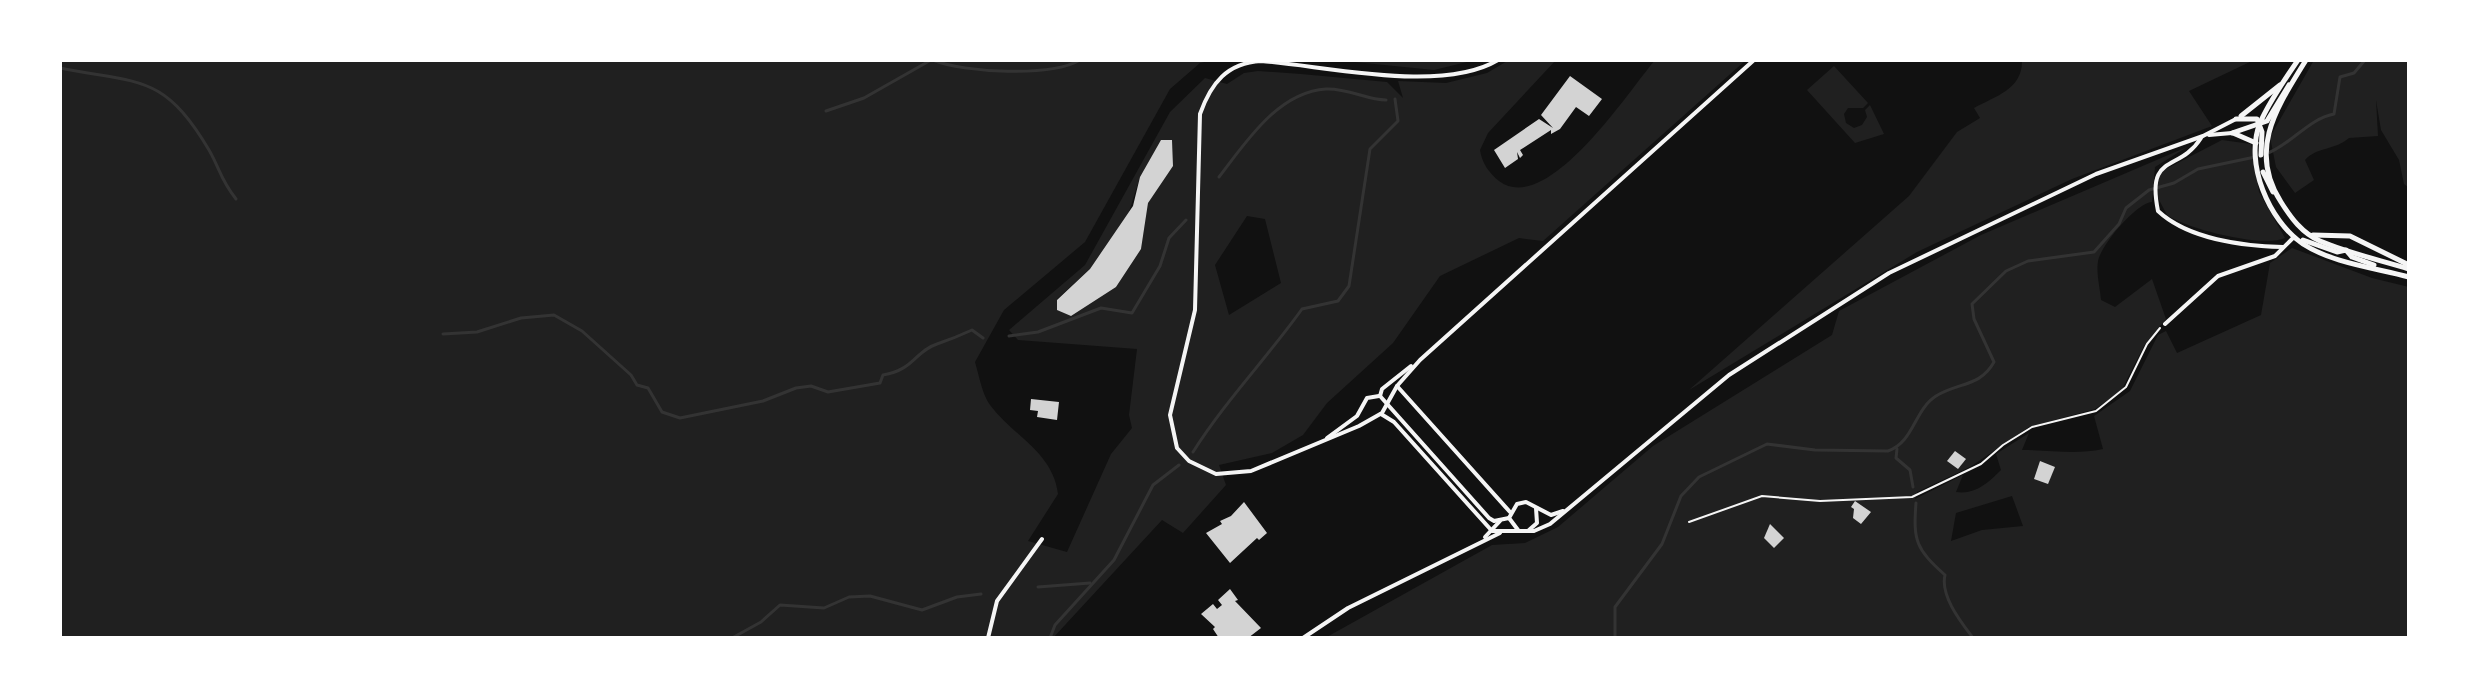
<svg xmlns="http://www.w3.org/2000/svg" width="2469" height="698" viewBox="0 0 2469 698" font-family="'Public Sans',sans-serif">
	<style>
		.green { fill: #202020; fill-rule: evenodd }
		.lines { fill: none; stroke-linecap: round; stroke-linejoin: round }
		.stream { stroke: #333; stroke-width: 3 }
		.building { fill: #d3d3d3 }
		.path { stroke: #f5f5f5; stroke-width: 2 }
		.minor { stroke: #f5f5f5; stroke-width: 4 }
		.tertiary { stroke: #f5f5f5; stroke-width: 5 }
	</style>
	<rect width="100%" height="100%" fill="#111"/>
	<!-- green -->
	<g class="green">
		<path d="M 60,60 L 1213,60 L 1200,63 L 1170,89 L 1085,242 L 1004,310 L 975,362 C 979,375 982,394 990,405 C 1013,436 1053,452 1058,494 L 1028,541 L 1067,552 L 1111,454 L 1132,428 L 1129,415 L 1137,349 L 1018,340 L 1009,330 L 1085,265 L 1170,112 L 1205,78 L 1227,84 L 1244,73 L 1258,71 L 1301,74 L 1387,82 L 1403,98 L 1398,81 L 1446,83 L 1487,73 L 1509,60 L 1556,60 L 1488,133 L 1480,150 C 1482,163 1489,173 1499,181 C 1547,217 1628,92 1655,60 L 1746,60 L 1543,241 L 1519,238 L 1440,276 L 1393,343 L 1327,403 L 1303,435 L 1272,453 L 1219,465 L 1226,485 L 1183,533 L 1162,520 L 1053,638 L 60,638 ZM 1172,140 L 1173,166 L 1154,189 L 1148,203 L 1141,249 L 1116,287 L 1071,316 L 1058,310 L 1057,299 L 1090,269 L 1128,215 L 1140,177 L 1161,141 ZM 1247,216 L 1265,219 L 1281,283 L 1229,315 L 1215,265 Z"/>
		<path d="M 1335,60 L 1475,60 L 1434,70 Z"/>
		<path d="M 2022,60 L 2254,60 L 2189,91 L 2212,126 L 2072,179 L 1917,252 L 1689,390 L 1909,196 L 1957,132 L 1980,118 L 1974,108 C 1996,96 2023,89 2022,60 Z"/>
		<path d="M 2314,60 L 2409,60 L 2409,188 L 2404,184 L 2399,160 L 2381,130 L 2376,100 L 2378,136 L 2349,138 C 2336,150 2316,147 2305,160 L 2314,180 L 2295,193 L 2276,167 L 2270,137 Z"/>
		<path d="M 1834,66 L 1868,103 L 1863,108 L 1848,108 L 1844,114 L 1846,123 L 1854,128 L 1862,125 L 1867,117 L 1865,110 L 1870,105 L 1884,134 L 1855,143 L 1807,90 Z"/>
		<path d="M 2222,140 L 2251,144 L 2259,192 L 2285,238 C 2262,248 2187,229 2167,215 L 2157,196 L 2156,181 L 2164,170 Z"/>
		<path d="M 2187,147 L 2155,167 L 2152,202 C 2136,203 2101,245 2098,261 C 2096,273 2100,288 2101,300 L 2115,307 L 2152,279 L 2166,319 L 2144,346 L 2121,391 L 2095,409 L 2029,427 L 1970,467 L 1917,492 L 1915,499 L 1963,475 L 1956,492 C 1975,495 1988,483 2001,470 L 1996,454 L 2029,433 L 2022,450 C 2050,450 2076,455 2103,449 L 2094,416 L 2130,391 L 2158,335 L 2166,331 L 2177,353 L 2261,315 L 2270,263 L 2292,248 L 2372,278 L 2409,287 L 2409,638 L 1325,638 L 1492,545 L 1525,543 L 1558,527 L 1653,446 L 1832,335 L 1839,311 L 1981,235 ZM 2012,496 L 2023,526 L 1982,530 L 1951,541 L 1956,513 Z"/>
	</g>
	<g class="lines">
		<!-- stream -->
		<g class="stream">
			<path d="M 933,60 C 964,73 1051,77 1080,60"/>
			<path d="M 60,68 C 140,84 163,73 209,150 C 220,169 220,179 236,199"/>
			<path d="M 826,111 L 864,98 L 931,60"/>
			<path d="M 2266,154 C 2292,144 2308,119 2334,114 L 2340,77 L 2354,73 L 2365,60"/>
			<path d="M 1219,177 C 1246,142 1278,92 1326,89 C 1348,88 1367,100 1386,100"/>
			<path d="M 443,334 L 477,332 L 521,318 L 554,315 L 582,331 L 631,375 L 637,385 L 648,388 L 662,412 L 680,418 L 763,401 L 796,388 L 811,386 L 828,392 L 880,383 L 883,375 C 914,370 915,351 937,344 C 949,340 959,336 972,330 L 983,338"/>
			<path d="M 1009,336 L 1038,332 L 1101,308 L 1132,313 L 1160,266 L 1169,238 L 1186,220"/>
			<path d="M 1897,449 L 1896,458 L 1910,470 L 1913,487"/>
			<path d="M 1193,452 C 1226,400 1267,358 1302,309 L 1338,301 L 1349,286 L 1370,149 L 1398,121 L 1395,99"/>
			<path d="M 1916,503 C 1913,541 1916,549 1945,575 C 1940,596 1961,622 1973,638"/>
			<path d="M 1038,587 L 1090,583"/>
			<path d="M 732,638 L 761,622 L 780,605 L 824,608 L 849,597 L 870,596 L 922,610 L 957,597 L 981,594"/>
			<path d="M 1050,638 L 1055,625 L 1114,560 L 1153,485 L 1179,465"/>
			<path d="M 1615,638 L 1615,607 L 1662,544 L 1681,496 L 1699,477 L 1767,444 L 1815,450 L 1888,451 C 1914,442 1914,410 1936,396 C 1959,382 1980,387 1994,362 L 1974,319 L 1972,304 L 2006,271 L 2028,261 L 2094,252 L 2119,224 L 2126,208 L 2149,190 L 2174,183 L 2198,169 L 2255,157"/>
		</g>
	</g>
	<!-- building -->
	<g class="building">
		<path d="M 1570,76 L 1602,99 L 1589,116 L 1576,107 L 1560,129 L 1551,134 L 1551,130 L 1520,150 L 1523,155 L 1520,158 L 1517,152 L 1518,159 L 1505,168 L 1494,150 L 1539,119 L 1553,128 L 1541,115 Z"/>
		<path d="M 1161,140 L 1172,140 L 1173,166 L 1148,203 L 1141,249 L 1116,287 L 1071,316 L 1057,310 L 1057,300 L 1090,269 L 1133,206 L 1140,177 Z"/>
		<path d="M 1031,399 L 1059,402 L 1057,420 L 1037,417 L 1038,411 L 1030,410 Z"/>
		<path d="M 1955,451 L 1966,459 L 1958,469 L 1947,461 Z"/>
		<path d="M 2040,461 L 2055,467 L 2048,484 L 2034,479 Z"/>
		<path d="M 1855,501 L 1871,512 L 1861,524 L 1853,518 L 1854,509 L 1851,507 Z"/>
		<path d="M 1244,502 L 1267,533 L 1259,540 L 1257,538 L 1230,563 L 1206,533 L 1222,524 L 1220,521 L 1231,516 Z"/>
		<path d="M 1770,524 L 1784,538 L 1774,548 L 1764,538 Z"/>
		<path d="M 1230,589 L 1238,600 L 1235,601 L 1261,628 L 1248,638 L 1219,638 L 1213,629 L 1215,627 L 1201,614 L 1213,604 L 1217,609 L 1222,605 L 1218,600 Z"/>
	</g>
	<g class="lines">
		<!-- path -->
		<path class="path" d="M 1689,522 L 1762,496 L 1820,501 L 1912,497 L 1981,464 L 2003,445 L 2032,427 L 2096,411 L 2126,387 L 2147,344 L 2160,328"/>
		<!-- minor -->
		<g class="minor">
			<path d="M 1498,60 C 1441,94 1327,66 1261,61 C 1227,63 1211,83 1200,114 L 1195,310 L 1170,415 L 1177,448 L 1189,461 L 1216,474 L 1251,471 L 1359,426 L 1382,413 L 1397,386 L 1420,360 L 1754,60"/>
			<path d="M 2209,135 L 2232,133"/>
			<path d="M 2201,138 C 2179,173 2146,152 2158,211 C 2188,239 2243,246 2283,247"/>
			<path d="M 2165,324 L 2218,276 L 2275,256 L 2294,237"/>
			<path d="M 1397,386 L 1510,512"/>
			<path d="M 1380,396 L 1489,518 L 1494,521 L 1509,518"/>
			<path d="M 1380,396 L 1382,389 L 1411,366"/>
			<path d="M 1381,414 L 1394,422 L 1492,531 L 1534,531 L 1550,524 L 1729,375 L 1889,273 L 2096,174 L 2203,136 L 2236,119"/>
			<path d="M 1327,438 L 1357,416 L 1367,398 L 1379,396"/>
			<path d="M 1518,530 L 1509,518 L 1517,504 L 1526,502 L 1551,515 L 1563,511"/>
			<path d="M 1529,530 L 1537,523 L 1536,508"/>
			<path d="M 1485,537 L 1500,521"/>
			<path d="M 988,638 L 997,601 L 1042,539"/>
			<path d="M 1303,638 L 1348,608 L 1500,533"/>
		</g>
		<!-- tertiary -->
		<g class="tertiary">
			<path d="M 2298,60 C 2285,79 2269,102 2260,123 C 2244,163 2269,221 2303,244 C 2332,263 2376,268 2409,277"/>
			<path d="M 2306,60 C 2278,106 2247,149 2281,202 C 2291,218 2302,233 2320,241 C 2348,253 2380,260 2409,269"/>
			<path d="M 2241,116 L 2280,85"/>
			<path d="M 2236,119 L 2257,119 L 2262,132 L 2261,155"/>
			<path d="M 2232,133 L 2267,121 L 2289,85"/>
			<path d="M 2233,133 L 2256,143"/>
			<path d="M 2263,172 L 2273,192"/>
			<path d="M 2313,235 L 2350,236 L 2409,265"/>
			<path d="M 2303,240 L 2337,252 L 2346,250 L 2352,257 L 2374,265"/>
		</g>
	</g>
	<!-- border -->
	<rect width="2469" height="698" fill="none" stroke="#ffffff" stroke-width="124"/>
</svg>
